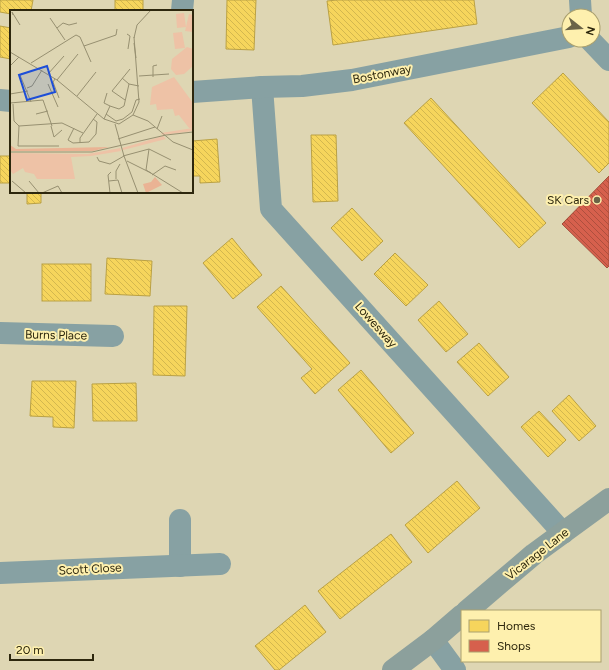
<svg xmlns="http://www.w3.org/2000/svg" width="609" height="670" viewBox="0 0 609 670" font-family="Figtree,sans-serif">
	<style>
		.homes { fill: url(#homes-back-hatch); stroke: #baa144 }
		.shops { fill: url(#shops-back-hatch); stroke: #a34f3a }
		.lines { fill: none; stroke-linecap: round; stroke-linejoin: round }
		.street { stroke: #87a1a3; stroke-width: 22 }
		.secondary { stroke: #8ca09c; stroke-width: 22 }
		.poi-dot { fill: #6b6447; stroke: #fef0ae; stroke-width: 1.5 }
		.labels { text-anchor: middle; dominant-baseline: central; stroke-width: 4; stroke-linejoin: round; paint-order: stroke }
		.street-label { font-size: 12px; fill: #2d270d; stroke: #fef0ae }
		.poi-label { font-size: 12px; fill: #2d270d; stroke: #fef0ae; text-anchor: end }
		.inset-road { fill: none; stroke: #979071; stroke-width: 1 }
		.view { fill: #1d4ed8; fill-opacity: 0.15; stroke: #1d4ed8; stroke-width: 2 }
		.inset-edge { fill: none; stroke: #2d270d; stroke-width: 2 }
	</style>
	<defs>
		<pattern id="homes-back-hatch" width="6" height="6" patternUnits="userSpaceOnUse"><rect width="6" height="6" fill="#f6d55c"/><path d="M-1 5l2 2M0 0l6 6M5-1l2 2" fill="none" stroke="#d3b74f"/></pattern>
		<pattern id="shops-back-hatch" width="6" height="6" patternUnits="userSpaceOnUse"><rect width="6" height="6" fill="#d6604d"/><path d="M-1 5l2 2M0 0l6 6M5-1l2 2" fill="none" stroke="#ae4f3e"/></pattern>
	</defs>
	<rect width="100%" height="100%" fill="#ded6b3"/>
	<!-- homes -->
	<g class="homes">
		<path d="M 0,0 L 33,0 L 31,11 L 11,11 L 11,14 L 0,12 Z"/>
		<rect x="115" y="0" width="28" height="11"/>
		<path d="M 227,0 L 256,0 L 254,50 L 226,49 Z"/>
		<path d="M 337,0 L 474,0 L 477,24 L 333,45 L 327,1 Z"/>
		<path d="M 0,26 L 11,28 L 11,59 L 0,57 Z"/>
		<path d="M 563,73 L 609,122 L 609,163 L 599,173 L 532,103 Z"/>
		<path d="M 431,98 L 546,223 L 519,248 L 404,123 Z"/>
		<path d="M 311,135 L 336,135 L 338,201 L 313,202 Z"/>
		<path d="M 217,139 L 220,182 L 200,183 L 200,176 L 192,176 L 192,141 Z"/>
		<rect x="0" y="156" width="11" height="27"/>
		<path d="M 27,192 L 41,192 L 41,203 L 27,204 Z"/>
		<path d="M 352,208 L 383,241 L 362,261 L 331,228 Z"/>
		<path d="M 232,238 L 262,275 L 233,299 L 203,263 Z"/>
		<path d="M 395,253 L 428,285 L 406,306 L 374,274 Z"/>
		<path d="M 107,258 L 152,261 L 150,296 L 105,294 Z"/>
		<rect x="42" y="264" width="49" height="37"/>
		<path d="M 281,286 L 350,363 L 315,394 L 301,378 L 312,369 L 257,307 Z"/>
		<path d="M 439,301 L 468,334 L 446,352 L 418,320 Z"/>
		<path d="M 154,306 L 187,306 L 185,376 L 153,375 Z"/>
		<path d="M 479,343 L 509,377 L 488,396 L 457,362 Z"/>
		<path d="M 361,370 L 414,433 L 391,453 L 338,390 Z"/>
		<path d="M 32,381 L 76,381 L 74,428 L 53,427 L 53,417 L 30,416 Z"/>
		<path d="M 136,383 L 137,421 L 93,421 L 92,384 Z"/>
		<path d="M 569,395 L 596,426 L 579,441 L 552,411 Z"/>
		<path d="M 539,411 L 566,440 L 548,457 L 521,427 Z"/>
		<path d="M 457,481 L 480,508 L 428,553 L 405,525 Z"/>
		<path d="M 391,534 L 412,562 L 340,619 L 318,591 Z"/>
		<path d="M 305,605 L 326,632 L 279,670 L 275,670 L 255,646 Z"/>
	</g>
	<!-- shops -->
	<path class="shops" d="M 609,176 L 609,266 L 607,268 L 562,224 Z"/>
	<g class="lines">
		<!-- street -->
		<g class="street">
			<path d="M 580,0 L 581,16"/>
			<path d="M 182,11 L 183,0"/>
			<path d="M 590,40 L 609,60"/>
			<path d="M 262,87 L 271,209 L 563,533"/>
			<path d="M 192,92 L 262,87 L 302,86 L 352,80 L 569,37"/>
			<path d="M 0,100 L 11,101"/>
			<path d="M 0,333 L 113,336"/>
			<path d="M 180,566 L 180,520"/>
			<path d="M 0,573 L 220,564"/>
			<path d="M 433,640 L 455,670"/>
		</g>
		<!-- secondary -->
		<g class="secondary">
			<path d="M 467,611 L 534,554 L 609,499"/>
			<path d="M 393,670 L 433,640 L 462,615"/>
		</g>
	</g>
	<!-- markers -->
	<circle class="poi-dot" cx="597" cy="200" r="4"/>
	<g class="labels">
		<!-- street labels -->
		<g class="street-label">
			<text transform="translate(382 74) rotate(-11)">Bostonway</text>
			<text transform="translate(376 325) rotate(48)">Lowesway</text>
			<text transform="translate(56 335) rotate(1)">Burns Place</text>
			<text transform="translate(537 554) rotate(-38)">Vicarage Lane</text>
			<text transform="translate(90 569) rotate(-3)">Scott Close</text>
		</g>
		<!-- poi labels -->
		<g class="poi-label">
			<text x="589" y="200">SK Cars</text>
		</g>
	</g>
	<!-- overview -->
	<g transform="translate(10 10)">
		<rect width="183" height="183" fill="#ded6b3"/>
		<path d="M 183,118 L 183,121 L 153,125 L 151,123 ZM 153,126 L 156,129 L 113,140 L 112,138 ZM 110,138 L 111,141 L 81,146 L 61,147 L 65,169 L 27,169 L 24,164 L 15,162 L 13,158 L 3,164 L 0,160 L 0,143 L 78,144 Z" fill="#eec2a6"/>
		<path d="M 0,135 L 6,139 L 99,137 L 83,141 L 0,141 ZM 145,167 L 152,175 L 136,183 L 133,174 L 141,172 Z" fill="#eab394"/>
		<path d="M 174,3 L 176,17 L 179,4 L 183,5 L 183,22 L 175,21 L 176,17 L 167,18 L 166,4 ZM 172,22 L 175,38 L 165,39 L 163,23 ZM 177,37 L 183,39 L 183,56 L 174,64 L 166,65 L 161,59 L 162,49 ZM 164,67 L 183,93 L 183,118 L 179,118 L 169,105 L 165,106 L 163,99 L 147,100 L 146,94 L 140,95 L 142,77 Z" fill="#eec2a6"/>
		<path class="inset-road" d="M 3,5 L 2,2 L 10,15M 40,8 L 55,30M 47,18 L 53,13 L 59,15 L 67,13M 117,24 L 120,26 L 118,39M 124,28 L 127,15 L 141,0M 124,33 L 126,48M 74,36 L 106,25 L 107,19M 0,42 L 47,70 L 94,109 L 109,114 L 123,105 L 129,92 L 124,27M 21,53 L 66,25 L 70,27 L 81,52M 0,56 L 9,47M 12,63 L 10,65 L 21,92M 38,64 L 54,46M 129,66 L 159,64M 143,67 L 143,56 L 147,55M 112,68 L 119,74 L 129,76M 45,69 L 43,72 L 49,88M 47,70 L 68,44M 38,74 L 48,97M 17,78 L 22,76 L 32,60M 97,83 L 94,93 L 100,96M 0,84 L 18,81M 67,86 L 86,62M 115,90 L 102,81 L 120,59M 0,93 L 33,90 L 42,116M 3,94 L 4,111 L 9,116 L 52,113 L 73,123M 26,104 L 38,101M 96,104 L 106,111 L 113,109 L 122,102 L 126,90 L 130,89M 123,105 L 138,111 L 163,132 L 183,140M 94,109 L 100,96 L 109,99 L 114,96 L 119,74M 105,114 L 114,146 L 128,183M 9,116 L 8,136 L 49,136M 41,116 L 44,127 L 52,120M 64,118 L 58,130 L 63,133 L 79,132 L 86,124 L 87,112 L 83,109M 147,119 L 152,106M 108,129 L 145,117M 70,133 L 70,128 L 87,104M 0,142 L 82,142 L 156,125 L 183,122M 113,146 L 139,139 L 161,150M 87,147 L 89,151 L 100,154M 117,151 L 141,163M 100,154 L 114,146M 136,160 L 173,183M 136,160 L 139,139M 142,165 L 155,156 L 166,160M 106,169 L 106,161 L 110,154M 2,171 L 16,183M 19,171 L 29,183M 99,171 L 108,170 L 112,183M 32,183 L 48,176 L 52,183M 100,183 L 98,165 L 101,162"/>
		<path class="view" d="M 37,56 L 45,82 L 17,90 L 9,65 Z"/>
		<rect width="183" height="183" class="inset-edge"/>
	</g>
	<!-- legend -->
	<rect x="461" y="610" width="140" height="52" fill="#fef0ae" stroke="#aaa06e"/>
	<rect x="469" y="620" width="20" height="12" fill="#f6d55c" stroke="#aaa06e"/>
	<text x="497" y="630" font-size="12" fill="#2d270d">Homes</text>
	<rect x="469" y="640" width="20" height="12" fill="#d6604d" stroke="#aaa06e"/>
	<text x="497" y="650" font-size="12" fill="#2d270d">Shops</text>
	<!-- north arrow -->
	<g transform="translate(581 28) rotate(107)"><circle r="19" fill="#fef0ae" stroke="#aaa06e"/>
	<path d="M0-3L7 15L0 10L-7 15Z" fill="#6b6447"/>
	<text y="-6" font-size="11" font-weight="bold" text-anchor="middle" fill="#2d270d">N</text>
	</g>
	<!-- scale -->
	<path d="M10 654v6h83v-6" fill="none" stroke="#2d270d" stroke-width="2"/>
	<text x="16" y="654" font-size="12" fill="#2d270d" stroke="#fef0ae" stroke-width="3" paint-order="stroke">20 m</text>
</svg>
